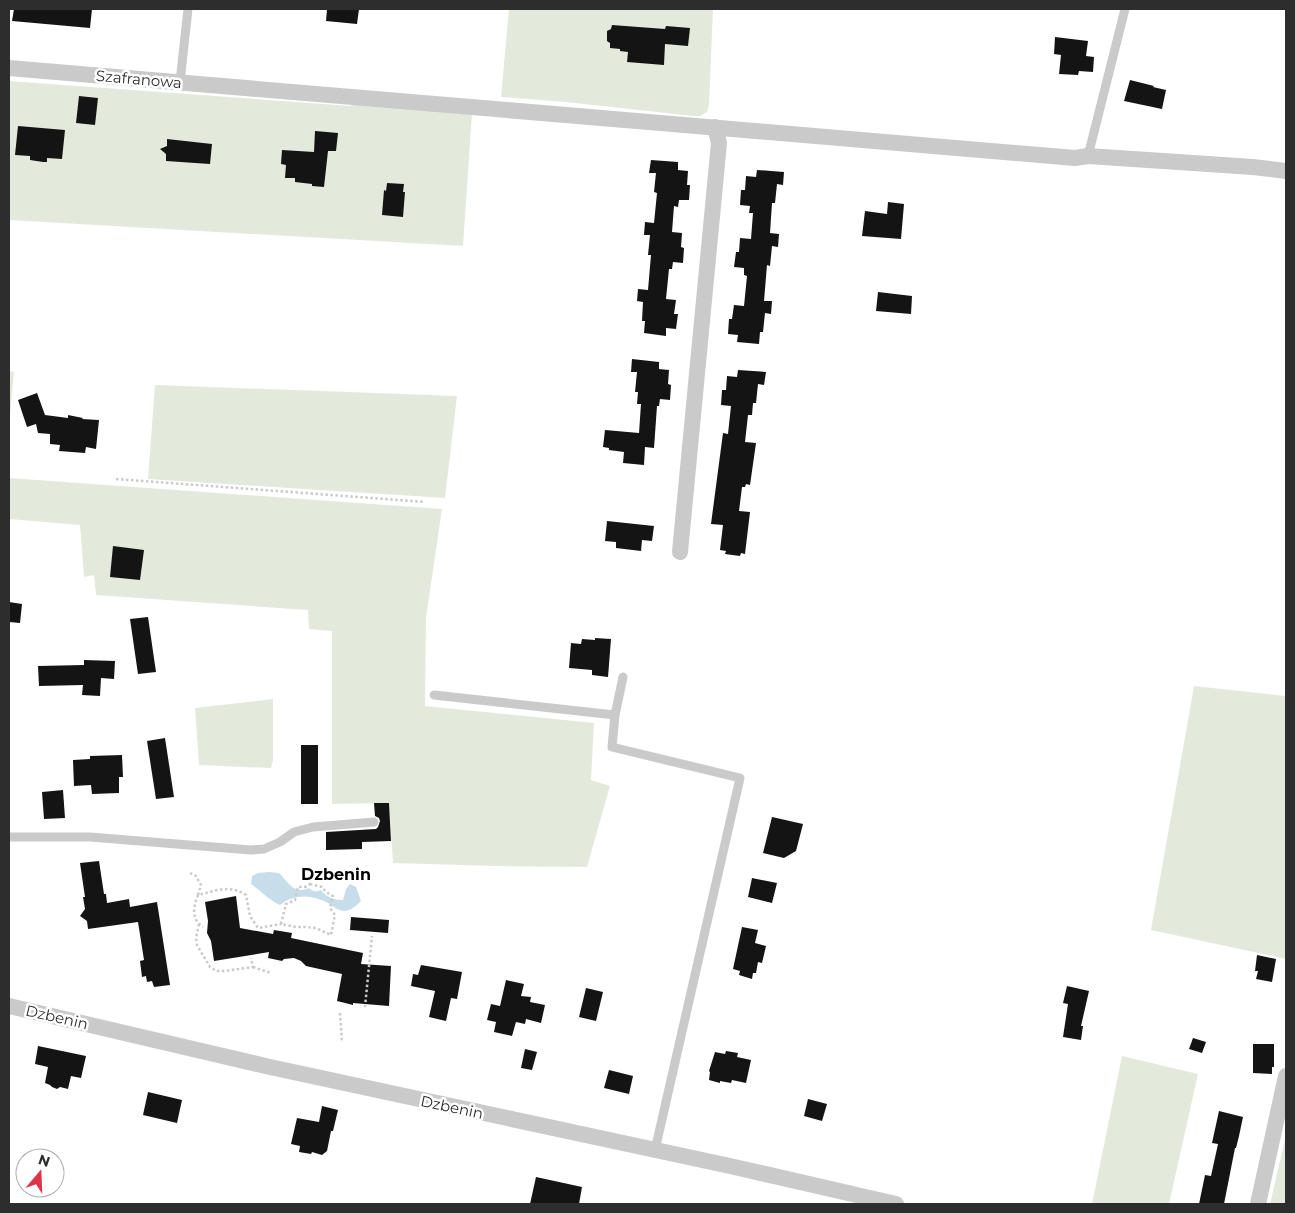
<svg xmlns="http://www.w3.org/2000/svg" width="1295" height="1213" viewBox="0 0 1295 1213" font-family="Montserrat,sans-serif">
	<style>
		.green { fill: #e4eadb }
		.water { fill: #c7deea }
		.building { fill: #141414 }
		.lines { fill: none; stroke-linecap: round; stroke-linejoin: round }
		.path { stroke: #cacaca; stroke-width: 2.5; stroke-dasharray: 2.5 2.5; stroke-linecap: butt }
		.service { stroke: #cacaca; stroke-width: 9 }
		.minor { stroke: #cacaca; stroke-width: 16 }
		.labels { text-anchor: middle; dominant-baseline: central; stroke-width: 5; stroke-linejoin: round; paint-order: stroke }
		.street-label { font-size: 15px; fill: #2d2d2d; stroke: #fff }
		.neighbourhood-label { font-size: 16px; font-weight: bold; fill: #000; stroke: #fff }
	</style>
	<rect width="100%" height="100%" fill="#fff"/>
	<!-- green -->
	<g class="green">
		<path d="M 509,9 L 713,9 L 709,105 L 707,112 L 700,116 L 693,116 L 566,102 L 501,97 Z"/>
		<path d="M 9,81 L 351,106 L 352,101 L 472,113 L 463,246 L 9,220 Z"/>
		<path d="M 9,371 L 14,372 L 9,427 Z"/>
		<path d="M 155,385 L 457,396 L 445,498 L 148,479 Z"/>
		<path d="M 9,478 L 442,509 L 426,618 L 425,706 L 594,723 L 591,780 L 610,786 L 587,867 L 495,866 L 393,863 L 389,803 L 332,804 L 332,631 L 309,629 L 308,610 L 96,595 L 94,575 L 84,577 L 80,525 L 9,519 Z"/>
		<path d="M 1194,686 L 1286,696 L 1286,959 L 1151,930 Z"/>
		<path d="M 273,699 L 273,760 L 271,768 L 199,765 L 195,708 Z"/>
		<path d="M 1122,1056 L 1198,1074 L 1169,1204 L 1092,1204 Z"/>
		<path d="M 1286,1135 L 1286,1204 L 1270,1204 Z"/>
	</g>
	<!-- water -->
	<path class="water" d="M 269,872 L 279,873 C 289,883 294,895 309,888 C 313,892 316,892 321,890 C 326,897 334,900 343,900 L 346,889 L 350,884 L 356,887 L 361,901 C 356,906 352,910 345,911 C 338,911 333,906 328,903 C 311,894 294,894 280,905 C 269,900 261,891 251,884 L 252,876 L 258,873 Z"/>
	<!-- building -->
	<g class="building">
		<path d="M 14,9 L 92,9 L 90,28 L 12,21 Z"/>
		<path d="M 327,9 L 359,9 L 357,24 L 326,21 Z"/>
		<path d="M 612,25 L 665,29 L 666,26 L 690,28 L 688,46 L 665,44 L 664,65 L 627,62 L 628,52 L 620,51 L 620,49 L 610,48 L 610,43 L 607,41 L 607,31 L 611,29 Z"/>
		<path d="M 1055,37 L 1088,41 L 1086,56 L 1094,57 L 1093,72 L 1079,71 L 1078,75 L 1059,74 L 1061,55 L 1054,54 Z"/>
		<path d="M 1130,80 L 1154,86 L 1153,87 L 1166,90 L 1162,109 L 1124,101 Z"/>
		<path d="M 79,96 L 98,98 L 95,125 L 76,123 Z"/>
		<path d="M 18,126 L 65,130 L 62,159 L 47,158 L 47,162 L 43,162 L 30,160 L 30,156 L 15,155 Z"/>
		<path d="M 315,131 L 338,133 L 336,151 L 328,151 L 324,187 L 312,186 L 312,184 L 295,182 L 295,178 L 285,178 L 286,165 L 281,164 L 282,150 L 314,152 Z"/>
		<path d="M 167,139 L 212,144 L 210,164 L 166,161 L 166,154 L 160,149 L 167,146 Z"/>
		<path d="M 651,160 L 678,162 L 678,170 L 688,171 L 687,185 L 690,185 L 689,200 L 679,200 L 678,207 L 674,206 L 672,232 L 682,233 L 681,247 L 684,248 L 683,263 L 673,262 L 672,269 L 669,269 L 666,299 L 676,300 L 674,314 L 678,314 L 676,329 L 666,328 L 666,336 L 644,333 L 645,321 L 642,321 L 643,302 L 637,301 L 638,289 L 648,290 L 651,255 L 648,255 L 650,235 L 644,235 L 645,222 L 654,223 L 657,193 L 654,192 L 656,173 L 649,173 Z"/>
		<path d="M 757,170 L 784,172 L 783,185 L 777,184 L 775,203 L 772,203 L 770,233 L 779,234 L 778,247 L 772,246 L 770,266 L 767,265 L 764,301 L 772,301 L 771,314 L 765,313 L 763,332 L 760,332 L 759,344 L 737,342 L 738,335 L 728,334 L 729,319 L 732,319 L 734,305 L 744,306 L 747,276 L 744,275 L 744,268 L 734,267 L 736,252 L 739,252 L 740,238 L 751,239 L 753,213 L 749,213 L 750,206 L 740,205 L 741,190 L 745,190 L 746,176 L 756,177 Z"/>
		<path d="M 387,183 L 404,184 L 403,192 L 405,192 L 403,217 L 382,215 L 384,190 L 386,191 Z"/>
		<path d="M 888,202 L 904,204 L 901,239 L 862,236 L 865,211 L 887,214 Z"/>
		<path d="M 878,292 L 912,296 L 911,314 L 876,311 Z"/>
		<path d="M 632,359 L 659,362 L 659,369 L 669,370 L 668,384 L 671,385 L 670,400 L 660,399 L 659,406 L 657,406 L 654,448 L 645,447 L 644,465 L 623,463 L 624,452 L 609,450 L 609,448 L 603,447 L 605,430 L 639,433 L 641,404 L 637,404 L 638,392 L 635,392 L 637,372 L 631,372 Z"/>
		<path d="M 738,370 L 766,372 L 764,385 L 758,384 L 756,403 L 753,403 L 752,415 L 748,415 L 745,442 L 756,443 L 750,485 L 746,484 L 745,487 L 742,487 L 739,511 L 750,512 L 745,554 L 741,553 L 740,556 L 725,554 L 726,551 L 720,550 L 723,525 L 711,524 L 723,433 L 728,434 L 731,406 L 721,405 L 722,390 L 726,390 L 727,376 L 737,377 Z"/>
		<path d="M 37,393 L 45,415 L 68,418 L 68,415 L 83,418 L 82,419 L 99,420 L 96,449 L 86,447 L 85,453 L 59,451 L 60,445 L 50,444 L 50,434 L 38,433 L 36,424 L 27,427 L 18,400 Z"/>
		<path d="M 607,521 L 654,526 L 652,541 L 642,540 L 641,551 L 616,548 L 616,542 L 605,541 Z"/>
		<path d="M 113,546 L 144,550 L 140,580 L 110,577 Z"/>
		<path d="M 9,602 L 22,604 L 20,623 L 9,622 Z"/>
		<path d="M 148,617 L 156,672 L 138,674 L 130,619 Z"/>
		<path d="M 595,638 L 611,639 L 608,677 L 592,675 L 592,670 L 569,668 L 571,643 L 581,644 L 582,639 L 595,640 Z"/>
		<path d="M 84,660 L 115,661 L 114,679 L 101,678 L 100,696 L 82,695 L 83,685 L 39,686 L 38,666 L 84,665 Z"/>
		<path d="M 165,738 L 174,797 L 156,799 L 147,741 Z"/>
		<rect x="301" y="745" width="17" height="59"/>
		<path d="M 122,755 L 123,777 L 119,777 L 119,793 L 92,794 L 91,785 L 74,786 L 73,760 L 90,759 L 90,756 Z"/>
		<path d="M 63,790 L 65,818 L 44,819 L 42,792 Z"/>
		<path d="M 374,803 L 389,803 L 391,841 L 362,842 L 362,849 L 326,850 L 326,832 L 376,829 L 378,827 L 380,821 L 379,818 L 375,816 Z"/>
		<path d="M 772,817 L 803,824 L 796,851 L 784,858 L 763,853 Z"/>
		<path d="M 99,861 L 104,894 L 106,894 L 107,903 L 129,899 L 130,907 L 157,902 L 170,985 L 154,987 L 152,981 L 147,982 L 146,976 L 142,977 L 140,961 L 144,960 L 138,922 L 88,929 L 87,921 L 80,916 L 85,909 L 83,897 L 85,897 L 80,863 Z"/>
		<path d="M 752,878 L 777,883 L 772,903 L 748,897 Z"/>
		<path d="M 236,896 L 240,928 L 273,934 L 274,930 L 292,933 L 291,938 L 363,953 L 361,964 L 391,966 L 389,1006 L 353,1003 L 353,1005 L 337,1001 L 342,974 L 306,966 L 301,961 L 294,958 L 284,959 L 282,961 L 268,958 L 269,952 L 214,961 L 211,941 L 207,933 L 208,921 L 205,902 Z"/>
		<path d="M 351,917 L 389,920 L 388,933 L 350,930 Z"/>
		<path d="M 742,927 L 758,930 L 755,943 L 766,946 L 762,963 L 758,962 L 756,973 L 753,973 L 752,979 L 739,975 L 740,971 L 733,969 Z"/>
		<path d="M 1257,955 L 1276,959 L 1272,982 L 1256,979 L 1258,971 L 1255,971 Z"/>
		<path d="M 421,965 L 462,972 L 457,999 L 451,998 L 446,1021 L 429,1017 L 435,991 L 411,986 L 413,974 L 418,975 Z"/>
		<path d="M 506,980 L 524,984 L 521,996 L 531,997 L 530,1002 L 545,1005 L 541,1023 L 526,1019 L 525,1024 L 516,1022 L 512,1036 L 494,1032 L 496,1022 L 487,1020 L 491,1004 L 500,1006 Z"/>
		<path d="M 1067,986 L 1089,991 L 1081,1026 L 1083,1026 L 1081,1040 L 1063,1037 L 1068,1004 L 1063,1003 Z"/>
		<path d="M 586,988 L 603,992 L 596,1021 L 579,1017 Z"/>
		<path d="M 1193,1038 L 1206,1042 L 1202,1053 L 1189,1049 Z"/>
		<path d="M 1253,1044 L 1274,1044 L 1274,1067 L 1272,1067 L 1272,1074 L 1253,1073 Z"/>
		<path d="M 38,1046 L 86,1056 L 81,1078 L 71,1076 L 68,1089 L 60,1087 L 57,1089 L 52,1087 L 50,1085 L 45,1083 L 48,1067 L 35,1064 Z"/>
		<path d="M 525,1049 L 537,1052 L 532,1070 L 521,1068 Z"/>
		<path d="M 726,1051 L 738,1053 L 737,1057 L 751,1060 L 746,1083 L 732,1080 L 731,1083 L 720,1081 L 720,1083 L 709,1080 L 710,1072 L 709,1071 L 715,1052 L 725,1054 Z"/>
		<path d="M 609,1070 L 633,1076 L 629,1094 L 604,1088 Z"/>
		<path d="M 148,1092 L 182,1100 L 177,1123 L 143,1115 Z"/>
		<path d="M 808,1099 L 827,1104 L 822,1121 L 804,1116 Z"/>
		<path d="M 322,1106 L 338,1110 L 333,1131 L 331,1131 L 327,1151 L 322,1155 L 312,1152 L 311,1154 L 299,1152 L 300,1146 L 291,1144 L 297,1118 L 319,1122 Z"/>
		<path d="M 1219,1111 L 1243,1117 L 1239,1136 L 1236,1148 L 1235,1148 L 1224,1204 L 1199,1204 L 1205,1175 L 1211,1176 L 1218,1144 L 1212,1143 Z"/>
		<path d="M 536,1177 L 582,1187 L 579,1204 L 530,1204 Z"/>
	</g>
	<g class="lines">
		<!-- path -->
		<g class="path">
			<path d="M 116,479 L 425,502"/>
			<path d="M 190,873 L 196,876 L 201,885 L 198,895 C 215,891 229,884 246,895 L 250,916 L 258,928 L 281,924"/>
			<path d="M 310,884 L 322,887 L 326,892 L 333,896 L 330,908 L 335,915 L 331,935 L 316,928 L 305,927 L 296,927 L 281,924 L 286,904 L 295,900 L 298,887 L 305,887 Z"/>
			<path d="M 198,895 C 193,907 191,919 203,927"/>
			<path d="M 199,924 L 196,938 L 197,945 L 210,967 L 216,971 L 224,971 L 253,967 L 251,958"/>
			<path d="M 253,967 L 271,973"/>
			<path d="M 365,1007 L 372,936"/>
			<path d="M 340,1013 L 342,1043"/>
		</g>
		<!-- service -->
		<g class="service">
			<path d="M 180,82 L 188,9"/>
			<path d="M 1088,156 L 1125,9"/>
			<path d="M 623,677 L 615,715 L 612,747 L 740,778 L 655,1150"/>
			<path d="M 434,695 L 615,715"/>
			<path d="M 9,837 L 90,837 L 251,850 L 264,849 L 280,842 L 294,832 L 313,827 L 374,822"/>
		</g>
		<!-- minor -->
		<g class="minor">
			<path d="M 9,68 L 1075,158 L 1088,156 L 1253,167 L 1286,171"/>
			<path d="M 680,552 L 719,143 L 715,127"/>
			<path d="M 9,1006 L 270,1067 L 730,1166 L 896,1204"/>
			<path d="M 1258,1204 L 1286,1076"/>
		</g>
	</g>
	<g class="labels">
		<!-- street labels -->
		<g class="street-label">
			<text transform="translate(139 79) rotate(5)">Szafranowa</text>
			<text transform="translate(57 1017) rotate(13)">Dzbenin</text>
			<text transform="translate(452 1107) rotate(12)">Dzbenin</text>
		</g>
		<!-- neighbourhood labels -->
		<g class="neighbourhood-label">
			<text x="336" y="874">Dzbenin</text>
		</g>
	</g>
	<!-- border -->
	<rect width="1295" height="1213" fill="none" stroke="#2d2d2d" stroke-width="20"/>
	<!-- north arrow -->
	<g transform="translate(40 1173) rotate(19)"><circle r="24" fill="#ffffff" stroke="#ababab"/>
	<path d="M0-4L9 19L0 12L-9 19Z" fill="#e03349"/>
	<text y="-8" font-size="14" font-weight="bold" text-anchor="middle" fill="#2d2d2d">N</text>
	</g>
</svg>
